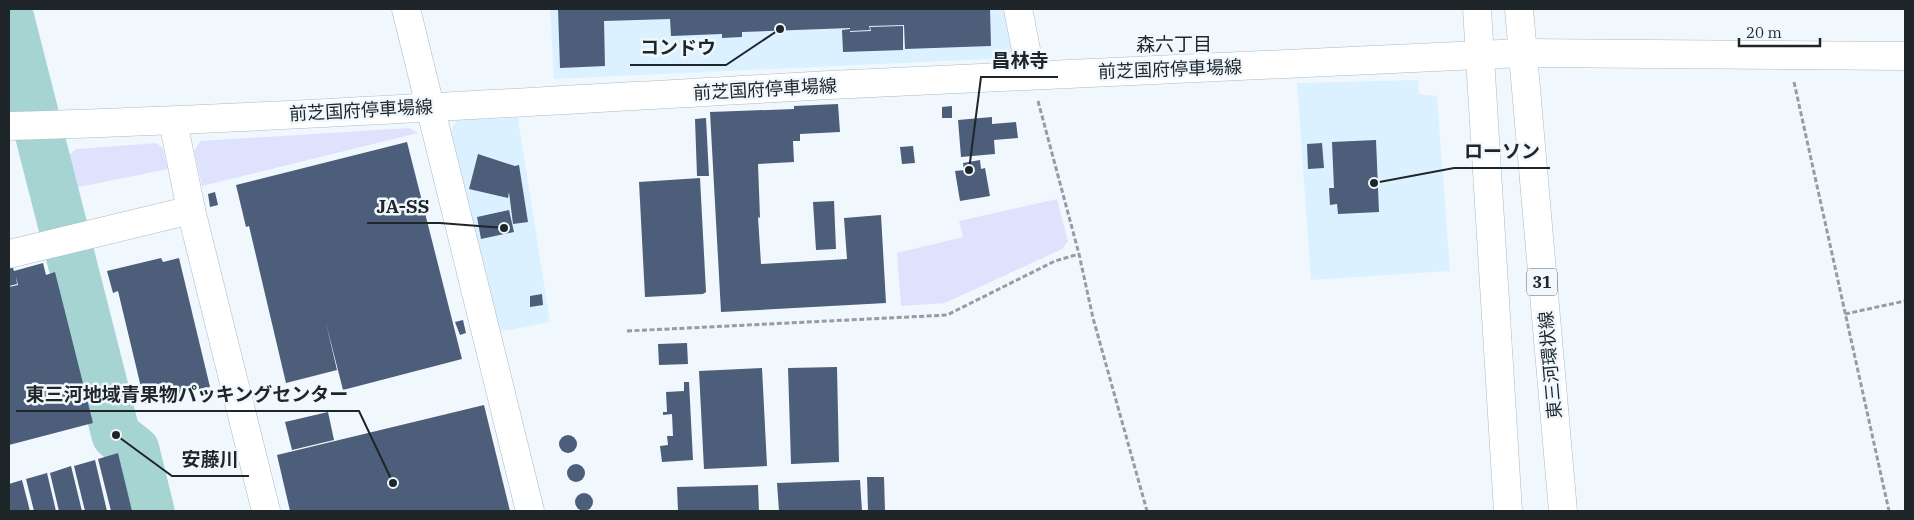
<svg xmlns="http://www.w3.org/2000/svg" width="1914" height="520" viewBox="0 0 1914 520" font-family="'IBM Plex Serif','Noto Sans JP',serif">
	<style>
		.built { fill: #dcf1ff }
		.green { fill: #dfe2fd }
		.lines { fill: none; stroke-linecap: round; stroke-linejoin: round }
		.river { stroke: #a5d4d3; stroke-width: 49 }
		.building { fill: #4c5e79 }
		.minor-casing { stroke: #a8bbc7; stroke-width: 29 }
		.major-casing { stroke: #a8bbc7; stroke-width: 29 }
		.path { stroke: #969da2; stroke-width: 3; stroke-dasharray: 5 2.5; stroke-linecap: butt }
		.minor { stroke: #fff; stroke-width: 28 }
		.major { stroke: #fff; stroke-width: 28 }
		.labels { text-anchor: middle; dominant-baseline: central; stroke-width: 5; stroke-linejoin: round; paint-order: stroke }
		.shield { fill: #f0f8fd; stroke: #5e6569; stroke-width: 1 }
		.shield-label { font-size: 16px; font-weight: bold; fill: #1f262a }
		.street-label { font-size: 18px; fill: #1f262a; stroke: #f0f8fd }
		.neighbourhood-label { font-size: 19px; fill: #1f262a; stroke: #f0f8fd }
		.leader { fill: none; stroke: #1f262a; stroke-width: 2 }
		.callout-dot { fill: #1f262a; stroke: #f0f8fd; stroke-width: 2 }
		.callout-label { font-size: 19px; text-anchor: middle; font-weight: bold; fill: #1f262a; stroke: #f0f8fd; stroke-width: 5; stroke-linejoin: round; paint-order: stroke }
	</style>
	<rect width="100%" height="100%" fill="#f0f8fd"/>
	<!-- built -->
	<g class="built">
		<path d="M 550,9 L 1006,9 L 1013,48 L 1011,58 L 554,79 Z"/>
		<path d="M 1418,80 L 1419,94 L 1437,96 L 1450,271 L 1311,280 L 1297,83 Z"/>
		<path d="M 518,118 L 550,322 L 499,332 L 449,135 L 457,119 Z"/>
	</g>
	<!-- green -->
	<g class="green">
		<path d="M 409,128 L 418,133 L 202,186 L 194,151 L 200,141 Z"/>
		<path d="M 157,143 L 163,149 L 168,169 L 74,188 L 69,155 L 76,149 Z"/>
		<path d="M 1057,199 L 1068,241 L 1062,249 L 945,303 L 901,306 L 897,253 L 963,237 L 959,221 Z"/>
	</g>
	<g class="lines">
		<!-- river -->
		<path class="river" d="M 9,15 L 116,435 L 135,450 L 150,511"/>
	</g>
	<!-- building -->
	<g class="building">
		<path d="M 558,9 L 990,9 L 991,46 L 905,49 L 904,25 L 869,26 L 870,30 L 850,31 L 850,28 L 742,32 L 742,37 L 722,38 L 722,34 L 671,36 L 670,19 L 604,21 L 605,66 L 560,68 Z"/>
		<path d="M 903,26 L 903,50 L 843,52 L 842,30 L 850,29 L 850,32 L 871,31 L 870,27 Z"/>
		<path d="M 838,104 L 840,132 L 800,134 L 800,141 L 793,141 L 794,162 L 758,164 L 760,218 L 758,217 L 761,264 L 847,259 L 844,218 L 881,215 L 886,303 L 721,312 L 710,112 L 794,109 L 794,106 Z"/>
		<path d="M 952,106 L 952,118 L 942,118 L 942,107 Z"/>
		<path d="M 992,117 L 992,124 L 1016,122 L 1018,138 L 994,140 L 995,154 L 961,157 L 958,120 Z"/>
		<path d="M 706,118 L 709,176 L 697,176 L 695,119 Z"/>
		<path d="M 1376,140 L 1379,212 L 1338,214 L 1337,204 L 1330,205 L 1329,188 L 1334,188 L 1332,142 Z"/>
		<path d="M 407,142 L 462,359 L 343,390 L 326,323 L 337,370 L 286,383 L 249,226 L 246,227 L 236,185 Z"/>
		<path d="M 1322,143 L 1324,168 L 1308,169 L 1307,144 Z"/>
		<path d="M 913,146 L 915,163 L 902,164 L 900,147 Z"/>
		<path d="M 478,154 L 515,166 L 519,165 L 528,222 L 513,224 L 509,192 L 508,198 L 469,189 Z"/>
		<path d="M 980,160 L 981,169 L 985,168 L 990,196 L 960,201 L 955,171 L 964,170 L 963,163 Z"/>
		<path d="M 700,178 L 706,292 L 703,294 L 645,297 L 639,182 Z"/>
		<path d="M 215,192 L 218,205 L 210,207 L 208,194 Z"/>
		<path d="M 834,201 L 836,249 L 816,250 L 813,202 Z"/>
		<path d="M 509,210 L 514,232 L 481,239 L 477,217 Z"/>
		<path d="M 161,258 L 163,262 L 179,258 L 210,387 L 145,404 L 118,291 L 113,293 L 107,271 Z"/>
		<path d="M 43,263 L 46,275 L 55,272 L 93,423 L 9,445 L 9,287 L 18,285 L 16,277 L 17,284 L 9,286 L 9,266 L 12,265 L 14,271 Z"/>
		<path d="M 542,294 L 543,305 L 530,307 L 530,296 Z"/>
		<path d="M 463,320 L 466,333 L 460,335 L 455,322 Z"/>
		<path d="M 687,343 L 688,364 L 659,365 L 658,344 Z"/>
		<path d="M 837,367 L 839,462 L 791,464 L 788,368 Z"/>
		<path d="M 762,368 L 767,466 L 704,469 L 699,371 Z"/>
		<path d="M 684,382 L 689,382 L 693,460 L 662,462 L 660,446 L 668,445 L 667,436 L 673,436 L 672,414 L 663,415 L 663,412 L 667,412 L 666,392 L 684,391 Z"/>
		<path d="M 484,405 L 510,511 L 290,511 L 277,455 Z"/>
		<path d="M 328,412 L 334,440 L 292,450 L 285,422 Z"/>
		<circle cx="568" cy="444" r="9"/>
		<path d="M 118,453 L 132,511 L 111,511 L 98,459 Z"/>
		<path d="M 95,460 L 107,511 L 85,511 L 74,466 Z"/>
		<circle cx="576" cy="473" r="9"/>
		<path d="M 71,466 L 82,511 L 59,511 L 50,473 Z"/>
		<path d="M 47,473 L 56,511 L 34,511 L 26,479 Z"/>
		<path d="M 867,477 L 884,477 L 885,511 L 868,511 Z"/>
		<path d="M 22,480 L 30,511 L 9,511 L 9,484 Z"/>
		<path d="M 860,480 L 862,511 L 779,511 L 777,483 Z"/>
		<path d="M 758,485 L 759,511 L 678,511 L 677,487 Z"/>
		<circle cx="584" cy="502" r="9"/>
	</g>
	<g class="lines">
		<!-- minor casing -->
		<g class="minor-casing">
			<g id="minor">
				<path d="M 406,9 L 530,511"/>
				<path d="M 1018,9 L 1031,75"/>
				<path d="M 1522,53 L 1905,56"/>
				<path d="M 173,121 L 191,210 L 266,511"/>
				<path d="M 9,254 L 191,210"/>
			</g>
		</g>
		<!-- major casing -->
		<g class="major-casing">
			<g id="major">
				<path d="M 1477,9 L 1508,511"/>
				<path d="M 1519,9 L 1563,511"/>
				<path d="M 9,126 C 283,118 556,100 830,85 C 1061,73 1291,65 1522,53"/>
			</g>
		</g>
		<!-- path -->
		<g class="path">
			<path d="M 1794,82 L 1889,511"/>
			<path d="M 1038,101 L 1079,254 L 1093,318 L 1147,511"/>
			<path d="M 1845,314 L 1905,301"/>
			<path d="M 627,331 L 947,315 L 1055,261 L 1079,254"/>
		</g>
		<!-- minor -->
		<use href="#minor" class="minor"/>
		<!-- major -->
		<use href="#major" class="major"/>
	</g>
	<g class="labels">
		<!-- shield labels -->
		<rect class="shield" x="1527" y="268.5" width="30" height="27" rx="4"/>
		<g class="shield-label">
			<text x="1542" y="282">31</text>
		</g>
		<!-- street labels -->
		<g class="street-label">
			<text transform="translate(1170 69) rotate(-2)">前芝国府停車場線</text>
			<text transform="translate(765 89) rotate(-3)">前芝国府停車場線</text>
			<text transform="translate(361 110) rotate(-3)">前芝国府停車場線</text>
			<text transform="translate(1550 365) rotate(-95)">東三河環状線</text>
		</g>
		<!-- neighbourhood labels -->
		<g class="neighbourhood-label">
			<text x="1174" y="44">森六丁目</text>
		</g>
	</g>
	<!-- callouts -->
	<path class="leader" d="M780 29L726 65H630M969 170L981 77H1058M1374 183L1454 168H1550M504 228L440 223H367M393 483L359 411H16M116 435L172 476H249"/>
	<g class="callout-dot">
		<circle cx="780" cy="29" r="5"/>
		<circle cx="969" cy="170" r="5"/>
		<circle cx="1374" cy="183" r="5"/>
		<circle cx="504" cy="228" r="5"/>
		<circle cx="393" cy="483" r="5"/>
		<circle cx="116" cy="435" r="5"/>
	</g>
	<g class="callout-label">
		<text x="678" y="54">コンドウ</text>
		<text x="1020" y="67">昌林寺</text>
		<text x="1502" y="158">ローソン</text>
		<text x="403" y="213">JA-SS</text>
		<text x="187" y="401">東三河地域青果物パッキングセンター</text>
		<text x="210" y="466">安藤川</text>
	</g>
	<!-- border -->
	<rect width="1914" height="520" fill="none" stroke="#1f262a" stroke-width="20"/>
	<!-- scale -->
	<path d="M1739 38v8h81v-8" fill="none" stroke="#1f262a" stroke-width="2.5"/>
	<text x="1746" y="38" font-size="15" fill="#1f262a" stroke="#f0f8fd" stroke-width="4" paint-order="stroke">20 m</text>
</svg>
